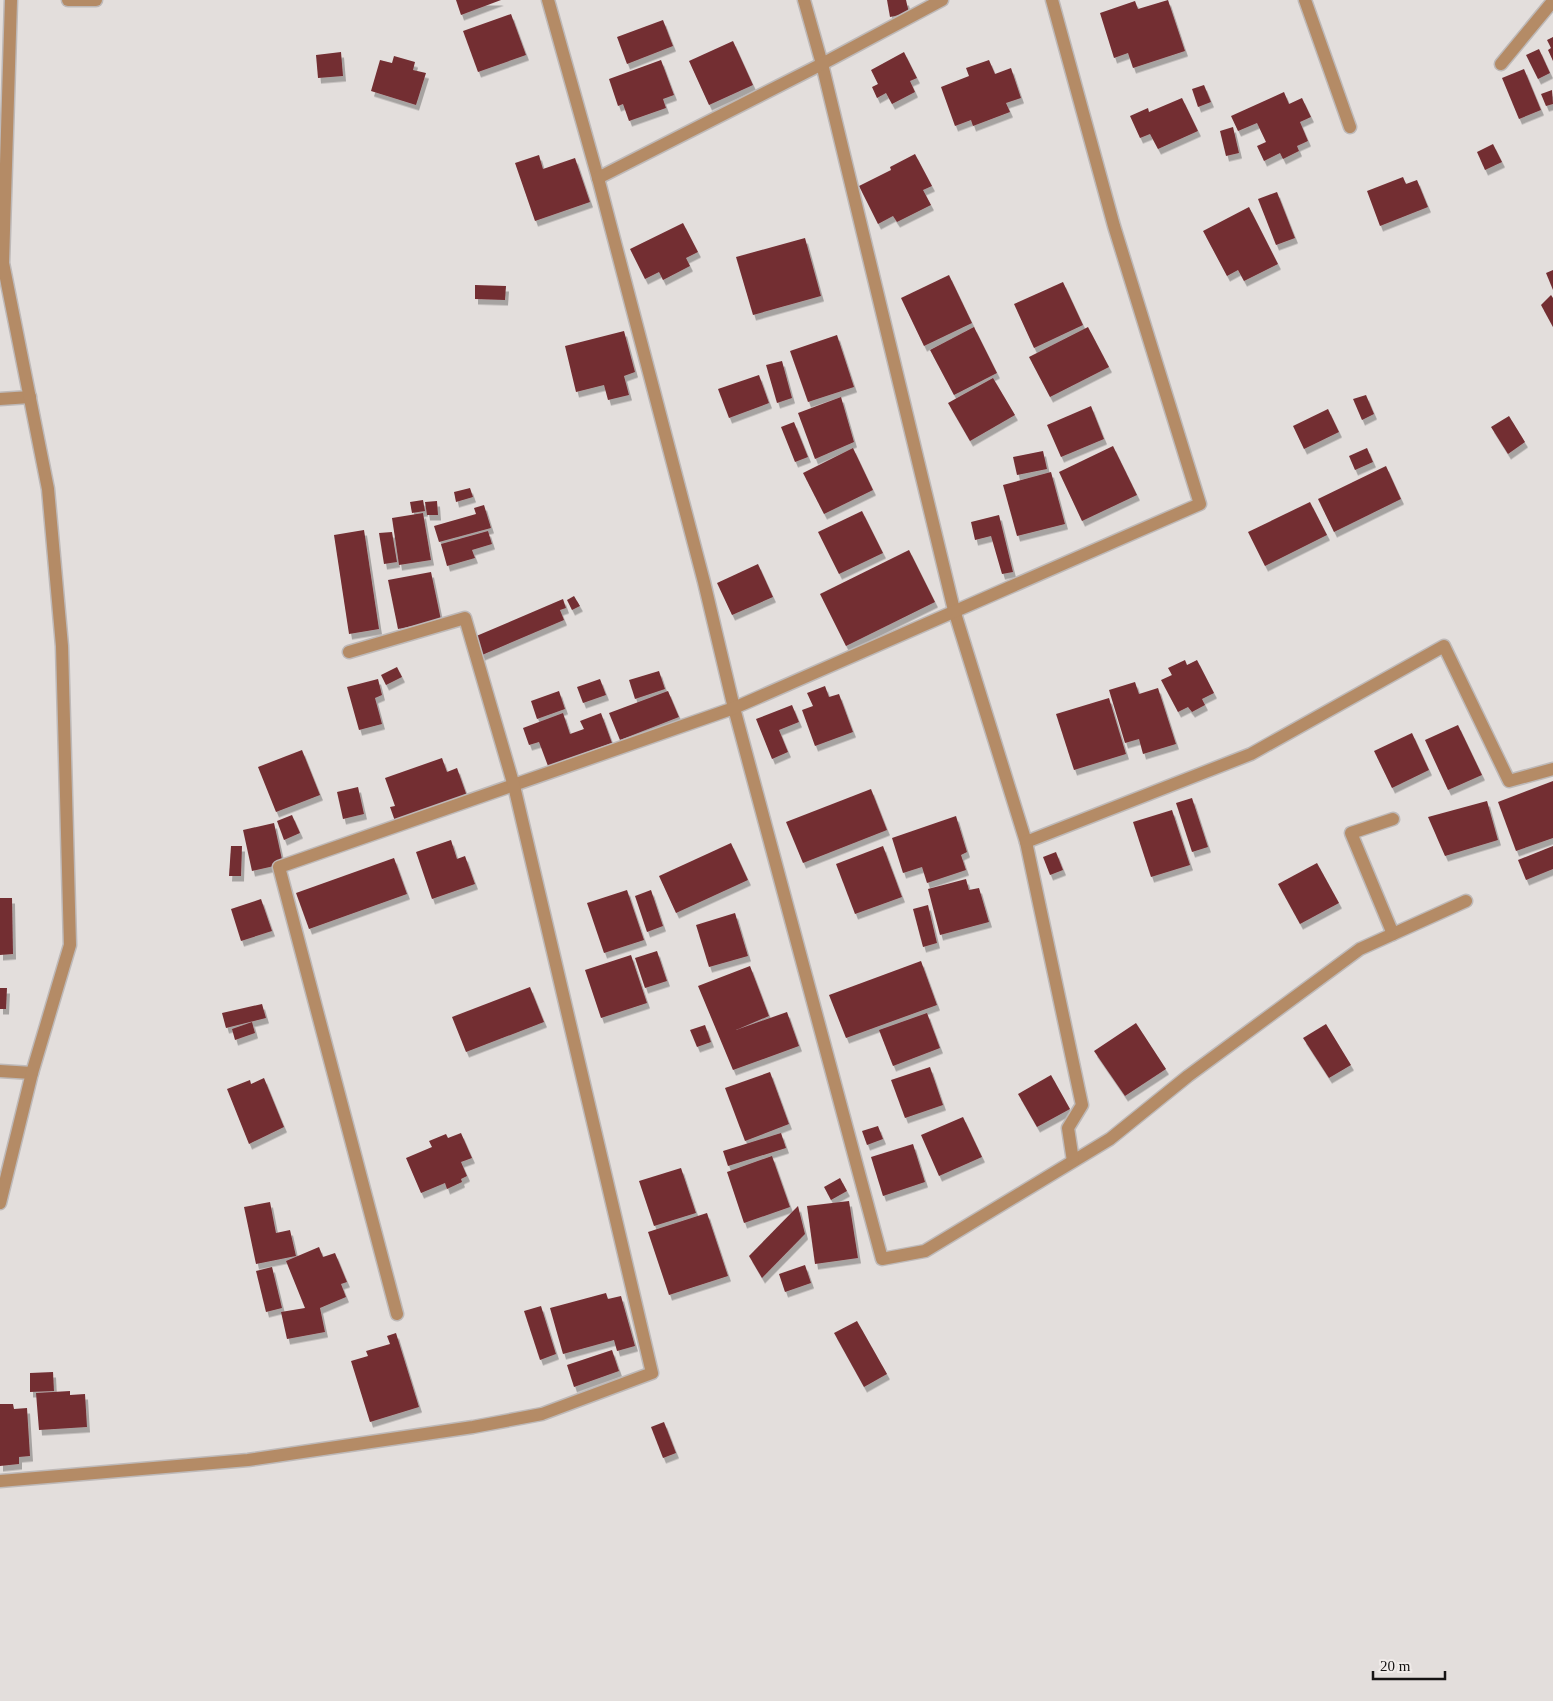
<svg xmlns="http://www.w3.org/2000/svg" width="1553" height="1701" viewBox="0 0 1553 1701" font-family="'Times New Roman',serif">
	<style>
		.building { fill: #732e33; filter: url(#shadow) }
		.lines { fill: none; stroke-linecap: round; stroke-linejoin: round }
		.minor-casing { stroke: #beb9b8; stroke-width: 15 }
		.minor { stroke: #b48b66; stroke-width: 12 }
	</style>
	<defs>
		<filter id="shadow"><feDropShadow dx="3" dy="5.5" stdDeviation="0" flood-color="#0004"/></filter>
	</defs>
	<rect width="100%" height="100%" fill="#e3dedc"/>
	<!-- building -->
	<g class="building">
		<path d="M 456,0 L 501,0 L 461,15 Z"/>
		<path d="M 887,0 L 906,0 L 909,13 L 890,17 Z"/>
		<path d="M 1168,0 L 1185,51 L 1133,68 L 1128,53 L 1114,58 L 1100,13 L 1135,1 L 1138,9 Z"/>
		<path d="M 511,14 L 526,55 L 478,72 L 463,31 Z"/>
		<path d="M 663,20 L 673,46 L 627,64 L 617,37 Z"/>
		<path d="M 1553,37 L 1553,61 L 1548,50 L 1551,48 L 1547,40 Z"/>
		<path d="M 733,41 L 753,85 L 709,105 L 689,61 Z"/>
		<path d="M 1539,49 L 1550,73 L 1538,79 L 1526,55 Z"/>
		<path d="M 341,52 L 343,76 L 318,78 L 316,55 Z"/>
		<path d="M 904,52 L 917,78 L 910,81 L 915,92 L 892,104 L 886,93 L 877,98 L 872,87 L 878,84 L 871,70 Z"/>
		<path d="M 394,56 L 415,62 L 413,70 L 426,73 L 416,105 L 371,91 L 380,60 L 392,63 Z"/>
		<path d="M 661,60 L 674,95 L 663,99 L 666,108 L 629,121 L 623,104 L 618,106 L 609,79 Z"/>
		<path d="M 989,60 L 995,74 L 1011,68 L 1021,98 L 1006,103 L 1010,112 L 973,126 L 971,120 L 955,126 L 941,87 L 969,76 L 966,68 Z"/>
		<path d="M 1524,69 L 1541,110 L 1519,119 L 1502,78 Z"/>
		<path d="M 1204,85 L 1211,102 L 1198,107 L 1192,89 Z"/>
		<path d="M 1552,90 L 1553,104 L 1546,106 L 1541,94 Z"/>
		<path d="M 1284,92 L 1289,104 L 1302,98 L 1311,117 L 1300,122 L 1308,141 L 1297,146 L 1299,151 L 1283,159 L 1280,153 L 1264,161 L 1257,146 L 1266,142 L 1257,123 L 1238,131 L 1231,116 Z"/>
		<path d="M 1182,98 L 1198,131 L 1158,149 L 1150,134 L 1140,138 L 1130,116 L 1148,108 L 1149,112 Z"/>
		<path d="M 1233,127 L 1239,153 L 1226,156 L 1220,131 Z"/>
		<path d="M 1493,144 L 1502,162 L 1485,170 L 1477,152 Z"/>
		<path d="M 915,154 L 932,186 L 923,190 L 931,205 L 897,222 L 893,216 L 878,224 L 859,186 L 891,170 L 890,167 Z"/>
		<path d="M 539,155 L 543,169 L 575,158 L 590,202 L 535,221 L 515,163 Z"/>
		<path d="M 1403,177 L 1406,184 L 1417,180 L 1428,207 L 1380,226 L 1367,191 Z"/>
		<path d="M 1277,192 L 1295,238 L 1276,245 L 1258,199 Z"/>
		<path d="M 1249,207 L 1278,264 L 1244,281 L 1238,270 L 1227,276 L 1203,231 Z"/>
		<path d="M 683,223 L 698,252 L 686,258 L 690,266 L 663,280 L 659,272 L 645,279 L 630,249 Z"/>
		<path d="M 805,238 L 821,296 L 753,315 L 736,257 Z"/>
		<path d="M 1553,270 L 1553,290 L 1546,273 Z"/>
		<path d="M 949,275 L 972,323 L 924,346 L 901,298 Z"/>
		<path d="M 1063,282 L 1083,325 L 1034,348 L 1014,304 Z"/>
		<path d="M 475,285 L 506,286 L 505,300 L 475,299 Z"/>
		<path d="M 1551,295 L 1553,298 L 1553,327 L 1541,305 Z"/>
		<path d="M 974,327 L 997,373 L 954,395 L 930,350 Z"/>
		<path d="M 1088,327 L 1109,367 L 1050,397 L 1029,357 Z"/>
		<path d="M 624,331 L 635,372 L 624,376 L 629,395 L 608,400 L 604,385 L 576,392 L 565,346 Z"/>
		<path d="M 837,335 L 854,387 L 808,402 L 790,351 Z"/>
		<path d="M 782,361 L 792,398 L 777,403 L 766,365 Z"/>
		<path d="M 759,375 L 769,403 L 729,418 L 718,389 Z"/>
		<path d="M 993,378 L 1015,415 L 970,441 L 948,403 Z"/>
		<path d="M 1366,395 L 1374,414 L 1362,420 L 1353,399 Z"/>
		<path d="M 841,397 L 854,442 L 815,459 L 798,413 Z"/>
		<path d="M 1091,406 L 1104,439 L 1061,457 L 1047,425 Z"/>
		<path d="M 1328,409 L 1339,432 L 1304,449 L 1293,426 Z"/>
		<path d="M 1509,416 L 1525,442 L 1508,454 L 1491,427 Z"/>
		<path d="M 794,422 L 808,457 L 795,462 L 781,427 Z"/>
		<path d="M 1113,446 L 1137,495 L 1082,521 L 1059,472 Z"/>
		<path d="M 853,448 L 873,490 L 824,514 L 803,473 Z"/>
		<path d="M 1367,448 L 1373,462 L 1355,470 L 1349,456 Z"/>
		<path d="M 1043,451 L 1047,469 L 1017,475 L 1013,457 Z"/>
		<path d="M 1386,466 L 1401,499 L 1334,532 L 1318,499 Z"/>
		<path d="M 1051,472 L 1065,524 L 1017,536 L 1003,485 Z"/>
		<path d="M 470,488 L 473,497 L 456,502 L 454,492 Z"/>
		<path d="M 423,500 L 425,511 L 412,513 L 410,502 Z"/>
		<path d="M 437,501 L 438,515 L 427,515 L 425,502 Z"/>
		<path d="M 1310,502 L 1327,535 L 1265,566 L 1248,532 Z"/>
		<path d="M 484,505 L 491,528 L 439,542 L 434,526 L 476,514 L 474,508 Z"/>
		<path d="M 862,511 L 883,553 L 839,574 L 818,532 Z"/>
		<path d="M 423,513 L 431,560 L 399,565 L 392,518 Z"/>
		<path d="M 999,515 L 1013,572 L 1002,574 L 991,536 L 975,540 L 971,522 Z"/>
		<path d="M 364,530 L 379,629 L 349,634 L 334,535 Z"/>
		<path d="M 488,531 L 492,544 L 472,550 L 475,558 L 447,566 L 441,544 Z"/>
		<path d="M 392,532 L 397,562 L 384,564 L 379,533 Z"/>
		<path d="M 909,550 L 935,602 L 846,646 L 820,594 Z"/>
		<path d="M 758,564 L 773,597 L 732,615 L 717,583 Z"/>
		<path d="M 431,572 L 441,620 L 398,629 L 388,580 Z"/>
		<path d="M 574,596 L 580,606 L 572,610 L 567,600 Z"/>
		<path d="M 563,599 L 566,608 L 560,610 L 564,620 L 482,655 L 474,637 Z"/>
		<path d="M 1185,660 L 1187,665 L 1197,660 L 1214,693 L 1202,699 L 1205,705 L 1192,712 L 1188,707 L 1178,712 L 1161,680 L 1172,675 L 1168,668 Z"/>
		<path d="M 397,667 L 402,677 L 386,685 L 381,675 Z"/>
		<path d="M 659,671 L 665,689 L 635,699 L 629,680 Z"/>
		<path d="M 378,679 L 382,695 L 375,698 L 382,724 L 359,730 L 347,687 Z"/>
		<path d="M 600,679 L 606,695 L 583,703 L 577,687 Z"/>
		<path d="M 1135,682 L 1139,694 L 1158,688 L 1176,744 L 1143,754 L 1139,739 L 1125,743 L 1109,690 Z"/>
		<path d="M 825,686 L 829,697 L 839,694 L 853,732 L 815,746 L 802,710 L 813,706 L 807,693 Z"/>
		<path d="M 559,691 L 565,709 L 537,719 L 531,701 Z"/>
		<path d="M 668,691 L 679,717 L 620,740 L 609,713 Z"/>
		<path d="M 1109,698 L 1126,754 L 1074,770 L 1056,714 Z"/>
		<path d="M 792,705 L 799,722 L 779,730 L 788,752 L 772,759 L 756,719 Z"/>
		<path d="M 563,713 L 570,734 L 584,729 L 580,721 L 601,713 L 612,743 L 548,766 L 539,742 L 529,745 L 523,728 Z"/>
		<path d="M 1458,725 L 1482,775 L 1448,790 L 1425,740 Z"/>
		<path d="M 1412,733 L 1429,770 L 1392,788 L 1374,751 Z"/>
		<path d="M 302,750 L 320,795 L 276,812 L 258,767 Z"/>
		<path d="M 442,758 L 447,772 L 457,768 L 468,799 L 396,824 L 390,807 L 395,806 L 385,778 Z"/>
		<path d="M 1553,781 L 1553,838 L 1516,851 L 1498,802 Z"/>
		<path d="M 358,787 L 364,814 L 343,819 L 337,792 Z"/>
		<path d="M 871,789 L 887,830 L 803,863 L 786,822 Z"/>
		<path d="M 1192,798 L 1208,847 L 1192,852 L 1176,803 Z"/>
		<path d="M 1487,801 L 1498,840 L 1445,856 L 1428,817 Z"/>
		<path d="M 1172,810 L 1190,865 L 1151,877 L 1133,822 Z"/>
		<path d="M 292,815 L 300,833 L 284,840 L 277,821 Z"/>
		<path d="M 956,816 L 967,852 L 961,855 L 966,870 L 927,883 L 922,867 L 903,873 L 892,838 Z"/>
		<path d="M 274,823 L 283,864 L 252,871 L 243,830 Z"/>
		<path d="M 451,840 L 457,859 L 465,856 L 475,884 L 432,899 L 416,852 Z"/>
		<path d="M 731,843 L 748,880 L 676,913 L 659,876 Z"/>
		<path d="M 231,846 L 242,846 L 241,876 L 229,876 Z"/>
		<path d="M 883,846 L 902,897 L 855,914 L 836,864 Z"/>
		<path d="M 1553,846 L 1553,869 L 1526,880 L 1518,860 Z"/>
		<path d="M 1056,852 L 1063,870 L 1050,875 L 1043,857 Z"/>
		<path d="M 394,858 L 407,894 L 309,929 L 296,893 Z"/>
		<path d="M 1317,863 L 1339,903 L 1300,924 L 1278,884 Z"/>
		<path d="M 966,879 L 969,890 L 979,888 L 989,922 L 940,935 L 928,889 Z"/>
		<path d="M 627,890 L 644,940 L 604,953 L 587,903 Z"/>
		<path d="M 651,890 L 663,926 L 647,932 L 635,896 Z"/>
		<path d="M 0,898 L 12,898 L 13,954 L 0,955 Z"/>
		<path d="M 261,899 L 272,931 L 241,941 L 231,909 Z"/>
		<path d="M 928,905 L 937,943 L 923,947 L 913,909 Z"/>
		<path d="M 735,913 L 748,956 L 709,967 L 696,925 Z"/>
		<path d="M 657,951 L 667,981 L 645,988 L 635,958 Z"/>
		<path d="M 631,955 L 647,1003 L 601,1018 L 585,970 Z"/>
		<path d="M 921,961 L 937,1005 L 846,1038 L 829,995 Z"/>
		<path d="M 750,966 L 769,1016 L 736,1030 L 787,1012 L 799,1046 L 733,1070 L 698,986 Z"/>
		<path d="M 530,987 L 544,1022 L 466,1052 L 452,1017 Z"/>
		<path d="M 0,988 L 7,988 L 6,1009 L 0,1009 Z"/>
		<path d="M 262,1004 L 266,1018 L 226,1028 L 222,1013 Z"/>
		<path d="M 927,1013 L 940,1048 L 893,1066 L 879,1030 Z"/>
		<path d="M 252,1022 L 255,1033 L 235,1040 L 232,1029 Z"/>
		<path d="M 1136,1023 L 1166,1069 L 1125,1096 L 1094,1051 Z"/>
		<path d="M 1326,1024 L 1351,1065 L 1329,1078 L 1303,1038 Z"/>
		<path d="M 705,1025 L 711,1042 L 697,1047 L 690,1030 Z"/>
		<path d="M 930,1067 L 943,1105 L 905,1118 L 891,1080 Z"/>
		<path d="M 770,1072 L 789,1124 L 745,1141 L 725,1088 Z"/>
		<path d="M 1051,1075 L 1070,1109 L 1037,1127 L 1018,1094 Z"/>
		<path d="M 264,1078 L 284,1127 L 249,1144 L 227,1089 L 250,1080 L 251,1084 Z"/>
		<path d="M 963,1117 L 982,1157 L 939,1176 L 921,1135 Z"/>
		<path d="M 878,1126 L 883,1139 L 867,1145 L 862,1131 Z"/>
		<path d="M 461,1133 L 472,1158 L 461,1162 L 467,1176 L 461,1179 L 462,1182 L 447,1189 L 445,1183 L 421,1193 L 406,1158 L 432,1147 L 429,1141 L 446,1134 L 448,1138 Z"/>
		<path d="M 781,1133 L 786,1148 L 728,1166 L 723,1151 Z"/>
		<path d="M 913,1144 L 925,1182 L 883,1196 L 871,1157 Z"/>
		<path d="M 772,1156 L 790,1207 L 744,1223 L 727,1172 Z"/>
		<path d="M 681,1168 L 696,1213 L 654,1226 L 639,1181 Z"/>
		<path d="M 840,1178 L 847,1191 L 831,1200 L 824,1187 Z"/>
		<path d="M 849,1201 L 858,1258 L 815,1264 L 807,1206 Z"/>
		<path d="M 270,1202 L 276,1233 L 290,1230 L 296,1256 L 256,1264 L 244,1207 Z"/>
		<path d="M 798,1206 L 805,1234 L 762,1278 L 749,1256 Z"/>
		<path d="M 707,1213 L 728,1276 L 669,1295 L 648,1232 Z"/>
		<path d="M 319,1247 L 323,1257 L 335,1253 L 347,1282 L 341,1284 L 346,1297 L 320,1308 L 325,1332 L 287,1339 L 281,1312 L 305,1308 L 286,1261 Z"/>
		<path d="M 805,1265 L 811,1283 L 785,1292 L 779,1274 Z"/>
		<path d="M 272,1267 L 282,1308 L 266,1312 L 256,1271 Z"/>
		<path d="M 606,1293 L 608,1299 L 621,1296 L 635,1346 L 617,1351 L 614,1340 L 563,1354 L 550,1308 Z"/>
		<path d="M 541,1306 L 556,1354 L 540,1360 L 524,1311 Z"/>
		<path d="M 857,1321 L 887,1374 L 864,1387 L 834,1333 Z"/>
		<path d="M 396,1333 L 419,1407 L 370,1422 L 351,1361 L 368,1356 L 366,1351 L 390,1344 L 387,1336 Z"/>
		<path d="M 612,1350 L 619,1371 L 574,1387 L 567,1365 Z"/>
		<path d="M 53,1372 L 54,1391 L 30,1392 L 30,1373 Z"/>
		<path d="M 70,1391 L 70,1395 L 85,1394 L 87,1427 L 39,1430 L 36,1393 Z"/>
		<path d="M 0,1404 L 13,1404 L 14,1409 L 27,1408 L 30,1456 L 19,1457 L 19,1464 L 0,1466 Z"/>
		<path d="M 664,1422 L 676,1453 L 663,1458 L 651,1427 Z"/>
	</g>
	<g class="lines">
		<!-- minor casing -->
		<g class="minor-casing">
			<g id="minor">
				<path d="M 68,0 L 96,0"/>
				<path d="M 548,0 L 598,178 L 704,582 L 734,708 L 882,1259 L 925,1251 L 1110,1139 L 1188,1076 L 1360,949 L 1466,901"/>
				<path d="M 804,0 L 822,64 L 954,610 L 1026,842 L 1082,1105 L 1068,1128 L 1073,1161"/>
				<path d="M 1305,0 L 1350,127"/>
				<path d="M 1501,64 L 1553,1"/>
				<path d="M 598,178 L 822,64 L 942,0"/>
				<path d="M 0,399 L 30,397"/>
				<path d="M 1026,842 L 1251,754 L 1444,646 L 1509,781 L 1553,769"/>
				<path d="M 1393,934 L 1351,833 L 1393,819"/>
				<path d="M 0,1071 L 32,1073"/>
				<path d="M 0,1203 L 32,1073 L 70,945 L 62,646 L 48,489 L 3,263 L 11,0"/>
				<path d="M 397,1314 L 279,867 L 734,708 L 1200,504 L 1114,226 L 1052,0"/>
				<path d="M 0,1481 L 248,1460 L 473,1427 L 542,1414 L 652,1373 L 514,786 L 465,618 L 349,652"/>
			</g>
		</g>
		<!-- minor -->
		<use href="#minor" class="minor"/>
	</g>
	<!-- scale -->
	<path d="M1373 1671v8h72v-8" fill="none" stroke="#151313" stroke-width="2.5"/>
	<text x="1380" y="1671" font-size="15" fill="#151313" stroke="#f0ebe9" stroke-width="4" paint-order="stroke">20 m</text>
</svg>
